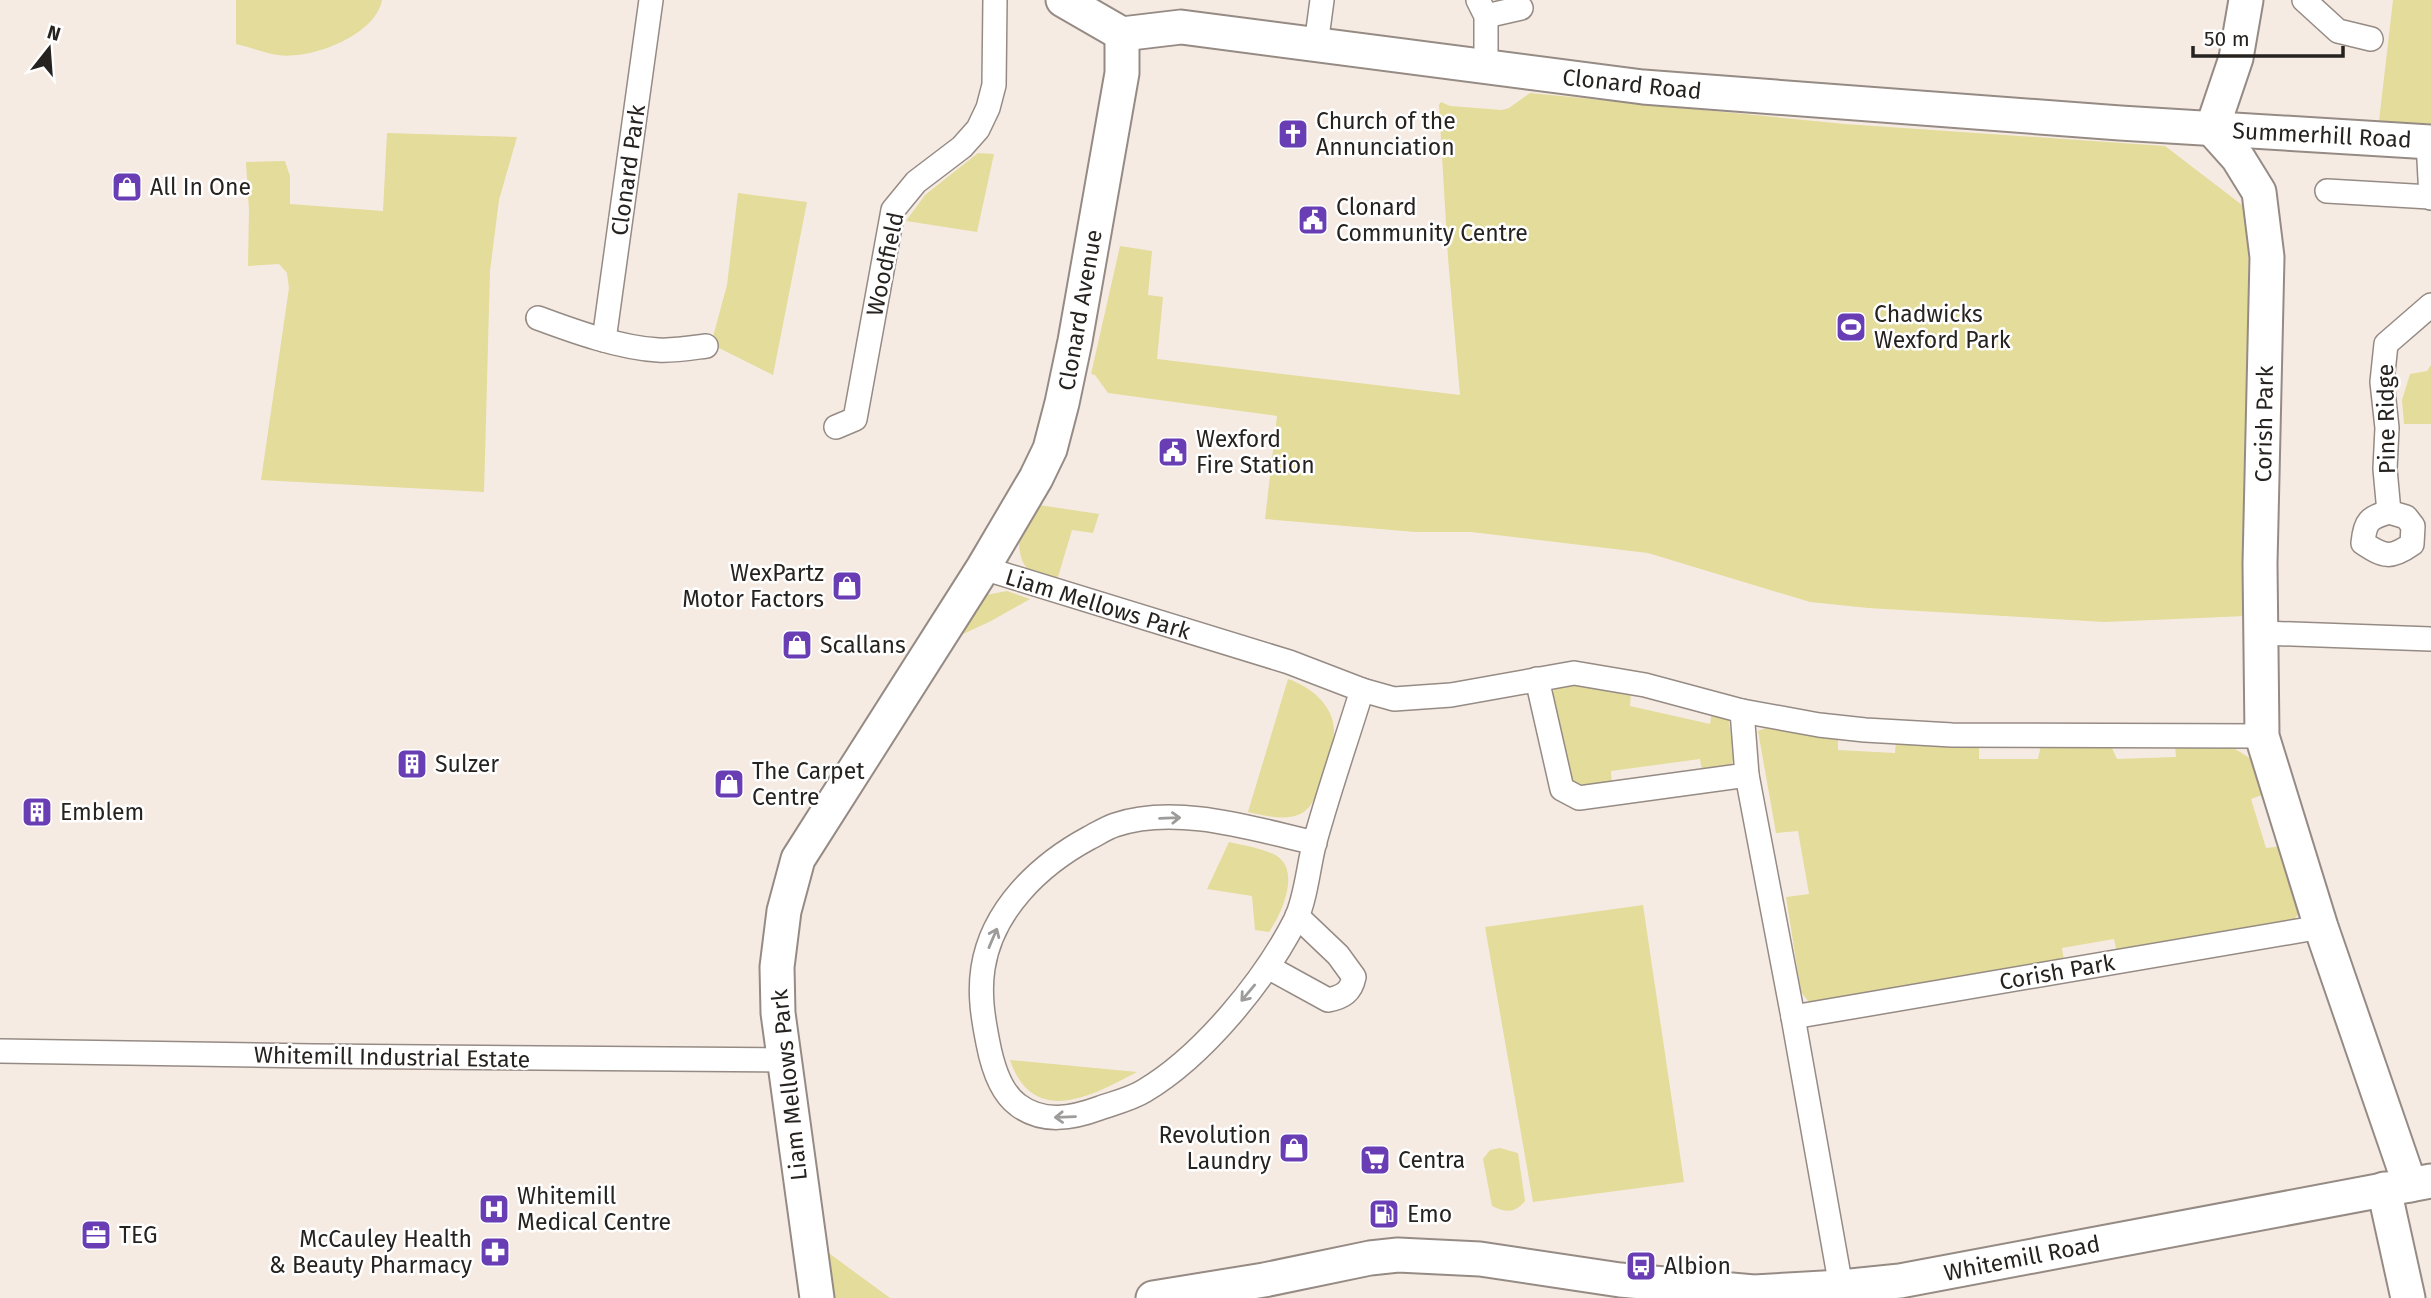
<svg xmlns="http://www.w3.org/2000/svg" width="2431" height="1298" viewBox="0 0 2431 1298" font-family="'Fira Sans',sans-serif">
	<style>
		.green { fill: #e3dc9a }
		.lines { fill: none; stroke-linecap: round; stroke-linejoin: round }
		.street-casing { stroke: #968b84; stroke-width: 26 }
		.secondary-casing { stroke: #968b84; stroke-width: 37 }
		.street { stroke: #fff; stroke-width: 23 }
		.secondary { stroke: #fff; stroke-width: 33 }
		.oneway { stroke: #9d9c9a }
		.labels { text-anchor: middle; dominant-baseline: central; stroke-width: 5; stroke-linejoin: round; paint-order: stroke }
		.street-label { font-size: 23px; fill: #26221f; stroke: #fff }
		.poi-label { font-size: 23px; fill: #26221f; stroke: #fff; text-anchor: start }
	</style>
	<rect width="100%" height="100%" fill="#f6ebe3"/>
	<!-- green -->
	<g class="green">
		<path d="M 236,0 L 382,0 C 376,35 311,60 278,55 C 264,53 250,47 236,44 Z"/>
		<path d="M 2393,0 L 2431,0 L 2431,124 L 2379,121 Z"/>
		<path d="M 1530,93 L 1845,124 L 2165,146 L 2246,208 L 2249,219 L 2246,616 L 2105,622 L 1868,608 L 1810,602 L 1648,553 L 1471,532 L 1415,532 L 1265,519 L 1277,416 L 1108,393 L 1095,375 L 1091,374 L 1120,246 L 1152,251 L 1148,295 L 1163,297 L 1157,359 L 1460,395 L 1448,258 L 1439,105 L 1441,102 L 1450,106 L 1502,110 L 1509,108 Z"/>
		<path d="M 387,133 L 517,137 L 499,200 L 490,271 L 484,492 L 261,480 L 289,288 L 287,273 L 279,264 L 248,266 L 249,210 L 246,162 L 285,161 L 290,176 L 290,204 L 383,211 Z"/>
		<path d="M 978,153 L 994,154 L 977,232 L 906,221 L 925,195 Z"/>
		<path d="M 738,193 L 807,202 L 773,375 L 711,344 L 727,285 Z"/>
		<path d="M 2431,365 L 2431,424 L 2404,424 L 2402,400 L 2410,374 L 2427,371 Z"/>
		<path d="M 1039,505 L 1099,514 L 1093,533 L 1072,530 L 1058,577 C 1043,577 1026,575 1021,557 C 1020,552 1018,545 1020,541 C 1023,529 1033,516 1039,505 Z"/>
		<path d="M 1007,591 L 1030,599 L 991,621 L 959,636 L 986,595 Z"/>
		<path d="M 1288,679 C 1311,687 1335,706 1334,733 C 1333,747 1326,762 1322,775 C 1318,787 1316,802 1306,810 C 1292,823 1265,816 1248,812 Z"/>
		<path d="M 1567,681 L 1631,692 L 1630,706 L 1710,724 L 1712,711 L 1725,715 L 1729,722 L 1734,755 L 1732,764 L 1726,772 L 1703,776 L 1700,759 L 1611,771 L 1612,787 L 1592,790 L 1572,783 L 1551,700 L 1554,690 Z"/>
		<path d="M 1773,725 L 1838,735 L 1838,750 L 1895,753 L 1896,739 L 1979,745 L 1979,759 L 2038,759 L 2041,745 L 2110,744 L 2117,759 L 2176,757 L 2175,745 L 2227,744 L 2253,760 L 2265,794 L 2251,799 L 2266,848 L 2284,846 L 2302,909 L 2294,920 L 2276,927 L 2117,953 L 2114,939 L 2062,948 L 2064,961 L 1809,1002 L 1801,992 L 1786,897 L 1809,894 L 1798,831 L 1776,833 L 1758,731 Z"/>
		<path d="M 1229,842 C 1245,846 1263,848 1277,856 C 1301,872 1281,915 1269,932 L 1255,930 L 1252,896 L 1207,889 Z"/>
		<path d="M 1643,905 L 1684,1182 L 1533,1202 L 1485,927 Z"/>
		<path d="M 1010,1060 L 1137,1072 C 1092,1096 1033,1128 1010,1060 Z"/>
		<path d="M 1500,1148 L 1518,1153 L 1525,1201 C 1515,1213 1506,1213 1492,1206 L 1483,1159 L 1490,1150 Z"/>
		<path d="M 826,1251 L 890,1298 L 833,1298 Z"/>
	</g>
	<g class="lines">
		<!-- street casing -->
		<g class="street-casing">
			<g id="street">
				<path d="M 1478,0 L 1486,16 L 1486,66"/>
				<path d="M 2304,0 L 2338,31 L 2371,39"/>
				<path d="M 1486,16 L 1521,8"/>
				<path d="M 1316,45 L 1322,0"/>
				<path d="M 2428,141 L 2431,198"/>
				<path d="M 2327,191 L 2430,197"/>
				<path d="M 538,318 C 573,331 620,348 658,350 C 674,351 691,348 706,346"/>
				<path d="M 604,340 L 651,0"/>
				<path d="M 836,427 L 855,419 L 893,210 L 916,182 L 962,147 L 978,129 L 988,108 L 994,85 L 995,0"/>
				<path d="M 2389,512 L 2385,469 L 2387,428 L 2382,382 L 2386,344 L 2431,305"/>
				<path d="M 2389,512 L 2406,517 L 2413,526 L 2412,544 C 2391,559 2384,557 2363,543 C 2365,521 2369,518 2389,512 Z"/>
				<path d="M 983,568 L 1289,662 L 1362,690 L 1394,699 L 1451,695 L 1574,673 L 1645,685 L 1742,711 L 1819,725 L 1865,730 L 1952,735 L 2262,736"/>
				<path d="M 2262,633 L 2431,639"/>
				<path d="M 1537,679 L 1562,789 L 1579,798 L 1747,775"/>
				<path d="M 1742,711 L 1747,775 L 1793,1017 L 1841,1287"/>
				<path d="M 1315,843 C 1254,829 1176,804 1115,825 C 1106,828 1097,834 1089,838 C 1039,865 992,910 983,968 C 979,994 983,1018 988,1043 C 992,1064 1000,1092 1018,1105 C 1043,1124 1073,1118 1100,1108 C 1114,1103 1131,1099 1144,1091 C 1203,1056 1265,980 1296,919 C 1306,897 1308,869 1314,845 C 1328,793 1346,742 1362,690"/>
				<path d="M 1268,967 L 1328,1000 C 1343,997 1351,992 1354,977 L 1338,955 L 1297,916"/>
				<path d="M 1793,1017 L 2321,927"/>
				<path d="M 0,1051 L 312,1056 L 783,1060"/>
			</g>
		</g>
		<!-- secondary casing -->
		<g class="secondary-casing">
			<g id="secondary">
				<path d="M 1063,0 L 1122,34 L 1181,27 L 1643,87 L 2120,123 L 2431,142"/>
				<path d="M 2212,129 L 2238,158 L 2259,192 L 2267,257 L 2260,564 L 2262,736 L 2321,927 L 2410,1185"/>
				<path d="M 2212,129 L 2236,58 L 2246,0"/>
				<path d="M 2384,1189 L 2408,1298"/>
				<path d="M 817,1298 L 778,1013 L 777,967 L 784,911 L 798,859 L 983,568 L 1036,478 L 1050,449 L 1062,403 L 1075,341 L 1122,73 L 1122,34"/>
				<path d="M 1153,1298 L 1264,1280 L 1370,1258 L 1398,1255 L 1480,1259 L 1620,1280 L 1754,1292 L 1841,1287 L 1900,1281 L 2431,1181"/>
			</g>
		</g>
		<!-- street -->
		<use href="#street" class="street"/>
		<!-- secondary -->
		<use href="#secondary" class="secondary"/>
	</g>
	<!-- one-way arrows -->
	<defs><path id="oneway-shaft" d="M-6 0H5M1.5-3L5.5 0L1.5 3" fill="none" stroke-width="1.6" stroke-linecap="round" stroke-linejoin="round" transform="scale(1.75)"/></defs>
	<g class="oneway">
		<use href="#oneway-shaft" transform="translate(1170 818) rotate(-2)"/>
		<use href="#oneway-shaft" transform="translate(993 938) rotate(-67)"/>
		<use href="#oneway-shaft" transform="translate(1248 993) rotate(130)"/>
		<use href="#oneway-shaft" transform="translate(1065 1117) rotate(178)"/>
	</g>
	<!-- icons -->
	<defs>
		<g id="church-square" transform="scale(1.575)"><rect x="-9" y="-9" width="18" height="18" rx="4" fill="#693db4" stroke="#fff"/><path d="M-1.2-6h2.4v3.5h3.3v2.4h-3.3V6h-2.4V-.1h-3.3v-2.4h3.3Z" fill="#fff"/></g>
		<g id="shop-square" transform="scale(1.575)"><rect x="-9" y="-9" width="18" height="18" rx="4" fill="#693db4" stroke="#fff"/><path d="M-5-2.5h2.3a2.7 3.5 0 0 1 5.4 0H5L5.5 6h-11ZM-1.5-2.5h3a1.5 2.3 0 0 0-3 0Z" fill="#fff"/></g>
		<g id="civic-square" transform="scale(1.575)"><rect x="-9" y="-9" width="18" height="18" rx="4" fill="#693db4" stroke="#fff"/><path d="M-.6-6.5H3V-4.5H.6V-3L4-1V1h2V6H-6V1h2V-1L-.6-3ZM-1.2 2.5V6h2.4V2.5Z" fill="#fff"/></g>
		<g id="stadium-square" transform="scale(1.575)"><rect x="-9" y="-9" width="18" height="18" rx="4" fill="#693db4" stroke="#fff"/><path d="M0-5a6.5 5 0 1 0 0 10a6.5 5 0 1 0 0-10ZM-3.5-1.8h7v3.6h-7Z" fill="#fff"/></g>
		<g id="building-square" transform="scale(1.575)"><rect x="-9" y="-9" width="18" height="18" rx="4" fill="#693db4" stroke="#fff"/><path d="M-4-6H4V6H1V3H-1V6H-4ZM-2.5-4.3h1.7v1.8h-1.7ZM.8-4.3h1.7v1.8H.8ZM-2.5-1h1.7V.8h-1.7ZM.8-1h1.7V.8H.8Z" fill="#fff"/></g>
		<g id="supermarket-square" transform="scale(1.575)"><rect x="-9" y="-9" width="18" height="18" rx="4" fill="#693db4" stroke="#fff"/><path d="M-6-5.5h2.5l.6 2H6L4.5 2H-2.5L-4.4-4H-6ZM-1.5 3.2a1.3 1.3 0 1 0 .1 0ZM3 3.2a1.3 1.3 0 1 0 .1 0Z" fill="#fff"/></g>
		<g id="hospital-square" transform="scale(1.575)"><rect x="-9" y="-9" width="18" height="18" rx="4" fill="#693db4" stroke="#fff"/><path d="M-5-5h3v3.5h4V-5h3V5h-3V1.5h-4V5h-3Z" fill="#fff"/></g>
		<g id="fuel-square" transform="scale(1.575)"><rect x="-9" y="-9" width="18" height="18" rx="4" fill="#693db4" stroke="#fff"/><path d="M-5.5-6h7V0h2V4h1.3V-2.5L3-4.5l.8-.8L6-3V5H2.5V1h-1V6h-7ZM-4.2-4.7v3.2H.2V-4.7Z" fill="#fff"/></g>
		<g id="office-square" transform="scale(1.575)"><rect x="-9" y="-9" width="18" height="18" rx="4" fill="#693db4" stroke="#fff"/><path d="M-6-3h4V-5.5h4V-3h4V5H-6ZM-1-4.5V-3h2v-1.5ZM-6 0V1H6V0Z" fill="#fff"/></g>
		<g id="pharmacy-square" transform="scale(1.575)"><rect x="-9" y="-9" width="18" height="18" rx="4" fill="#693db4" stroke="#fff"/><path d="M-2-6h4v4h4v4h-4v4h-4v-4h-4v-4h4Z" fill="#fff"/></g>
		<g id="bus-square" transform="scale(1.575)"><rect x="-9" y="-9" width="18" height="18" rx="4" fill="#693db4" stroke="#fff"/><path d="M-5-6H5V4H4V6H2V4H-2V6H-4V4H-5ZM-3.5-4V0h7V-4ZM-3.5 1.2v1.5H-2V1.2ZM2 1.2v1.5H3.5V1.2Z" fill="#fff"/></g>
	</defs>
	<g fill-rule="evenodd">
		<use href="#church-square" x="1293" y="134"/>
		<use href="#shop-square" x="127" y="187"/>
		<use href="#civic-square" x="1313" y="220"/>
		<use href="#stadium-square" x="1851" y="327"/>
		<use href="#civic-square" x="1173" y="452"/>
		<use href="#shop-square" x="847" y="586"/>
		<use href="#shop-square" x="797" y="645"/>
		<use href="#building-square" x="412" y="764"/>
		<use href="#shop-square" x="729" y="784"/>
		<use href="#building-square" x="37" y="812"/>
		<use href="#shop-square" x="1294" y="1148"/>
		<use href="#supermarket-square" x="1375" y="1160"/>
		<use href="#hospital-square" x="494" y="1209"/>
		<use href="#fuel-square" x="1384" y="1214"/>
		<use href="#office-square" x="96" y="1235"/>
		<use href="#pharmacy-square" x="495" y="1252"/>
		<use href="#bus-square" x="1641" y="1266"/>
	</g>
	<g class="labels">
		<!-- street labels -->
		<g class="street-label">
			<text transform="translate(1632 84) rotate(6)">Clonard Road</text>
			<text transform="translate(2322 135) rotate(3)">Summerhill Road</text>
			<text transform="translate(628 170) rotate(-82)">Clonard Park</text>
			<text transform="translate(885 264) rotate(-78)">Woodfield</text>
			<text transform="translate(1080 310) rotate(-80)">Clonard Avenue</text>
			<text transform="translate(2386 419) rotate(-91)">Pine Ridge</text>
			<text transform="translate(2264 424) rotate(-89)">Corish Park</text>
			<text transform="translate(1098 604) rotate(17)">Liam Mellows Park</text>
			<text transform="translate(2057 972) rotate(-10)">Corish Park</text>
			<text transform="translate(392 1057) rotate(1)">Whitemill Industrial Estate</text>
			<text transform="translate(789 1085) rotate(-96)">Liam Mellows Park</text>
			<text transform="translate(2022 1258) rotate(-11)">Whitemill Road</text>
		</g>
		<!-- poi labels -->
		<g class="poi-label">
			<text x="1316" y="121">Church of the<tspan x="1316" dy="26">Annunciation</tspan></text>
			<text x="150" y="187">All In One</text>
			<text x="1336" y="207">Clonard<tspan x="1336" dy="26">Community Centre</tspan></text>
			<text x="1874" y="314">Chadwicks<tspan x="1874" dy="26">Wexford Park</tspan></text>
			<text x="1196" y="439">Wexford<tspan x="1196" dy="26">Fire Station</tspan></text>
			<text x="824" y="573" text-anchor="end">WexPartz<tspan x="824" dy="26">Motor Factors</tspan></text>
			<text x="820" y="645">Scallans</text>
			<text x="435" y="764">Sulzer</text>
			<text x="752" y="771">The Carpet<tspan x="752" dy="26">Centre</tspan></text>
			<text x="60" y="812">Emblem</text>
			<text x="1271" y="1135" text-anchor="end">Revolution<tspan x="1271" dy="26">Laundry</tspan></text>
			<text x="1398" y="1160">Centra</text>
			<text x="517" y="1196">Whitemill<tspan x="517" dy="26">Medical Centre</tspan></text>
			<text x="1407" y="1214">Emo</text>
			<text x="119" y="1235">TEG</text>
			<text x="472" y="1239" text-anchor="end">McCauley Health<tspan x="472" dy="26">&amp; Beauty Pharmacy</tspan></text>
			<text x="1664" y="1266">Albion</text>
		</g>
	</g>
	<!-- north arrow -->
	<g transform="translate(49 49) rotate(17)" stroke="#ffffff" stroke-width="5" paint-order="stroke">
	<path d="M0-5L12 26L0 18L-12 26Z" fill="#26221f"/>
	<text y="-10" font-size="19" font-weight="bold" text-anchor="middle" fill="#26221f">N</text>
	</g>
	<!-- scale -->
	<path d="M2193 46v10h150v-10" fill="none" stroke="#26221f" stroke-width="3.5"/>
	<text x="2204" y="46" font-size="21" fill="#26221f" stroke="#ffffff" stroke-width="5" paint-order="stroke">50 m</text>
</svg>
